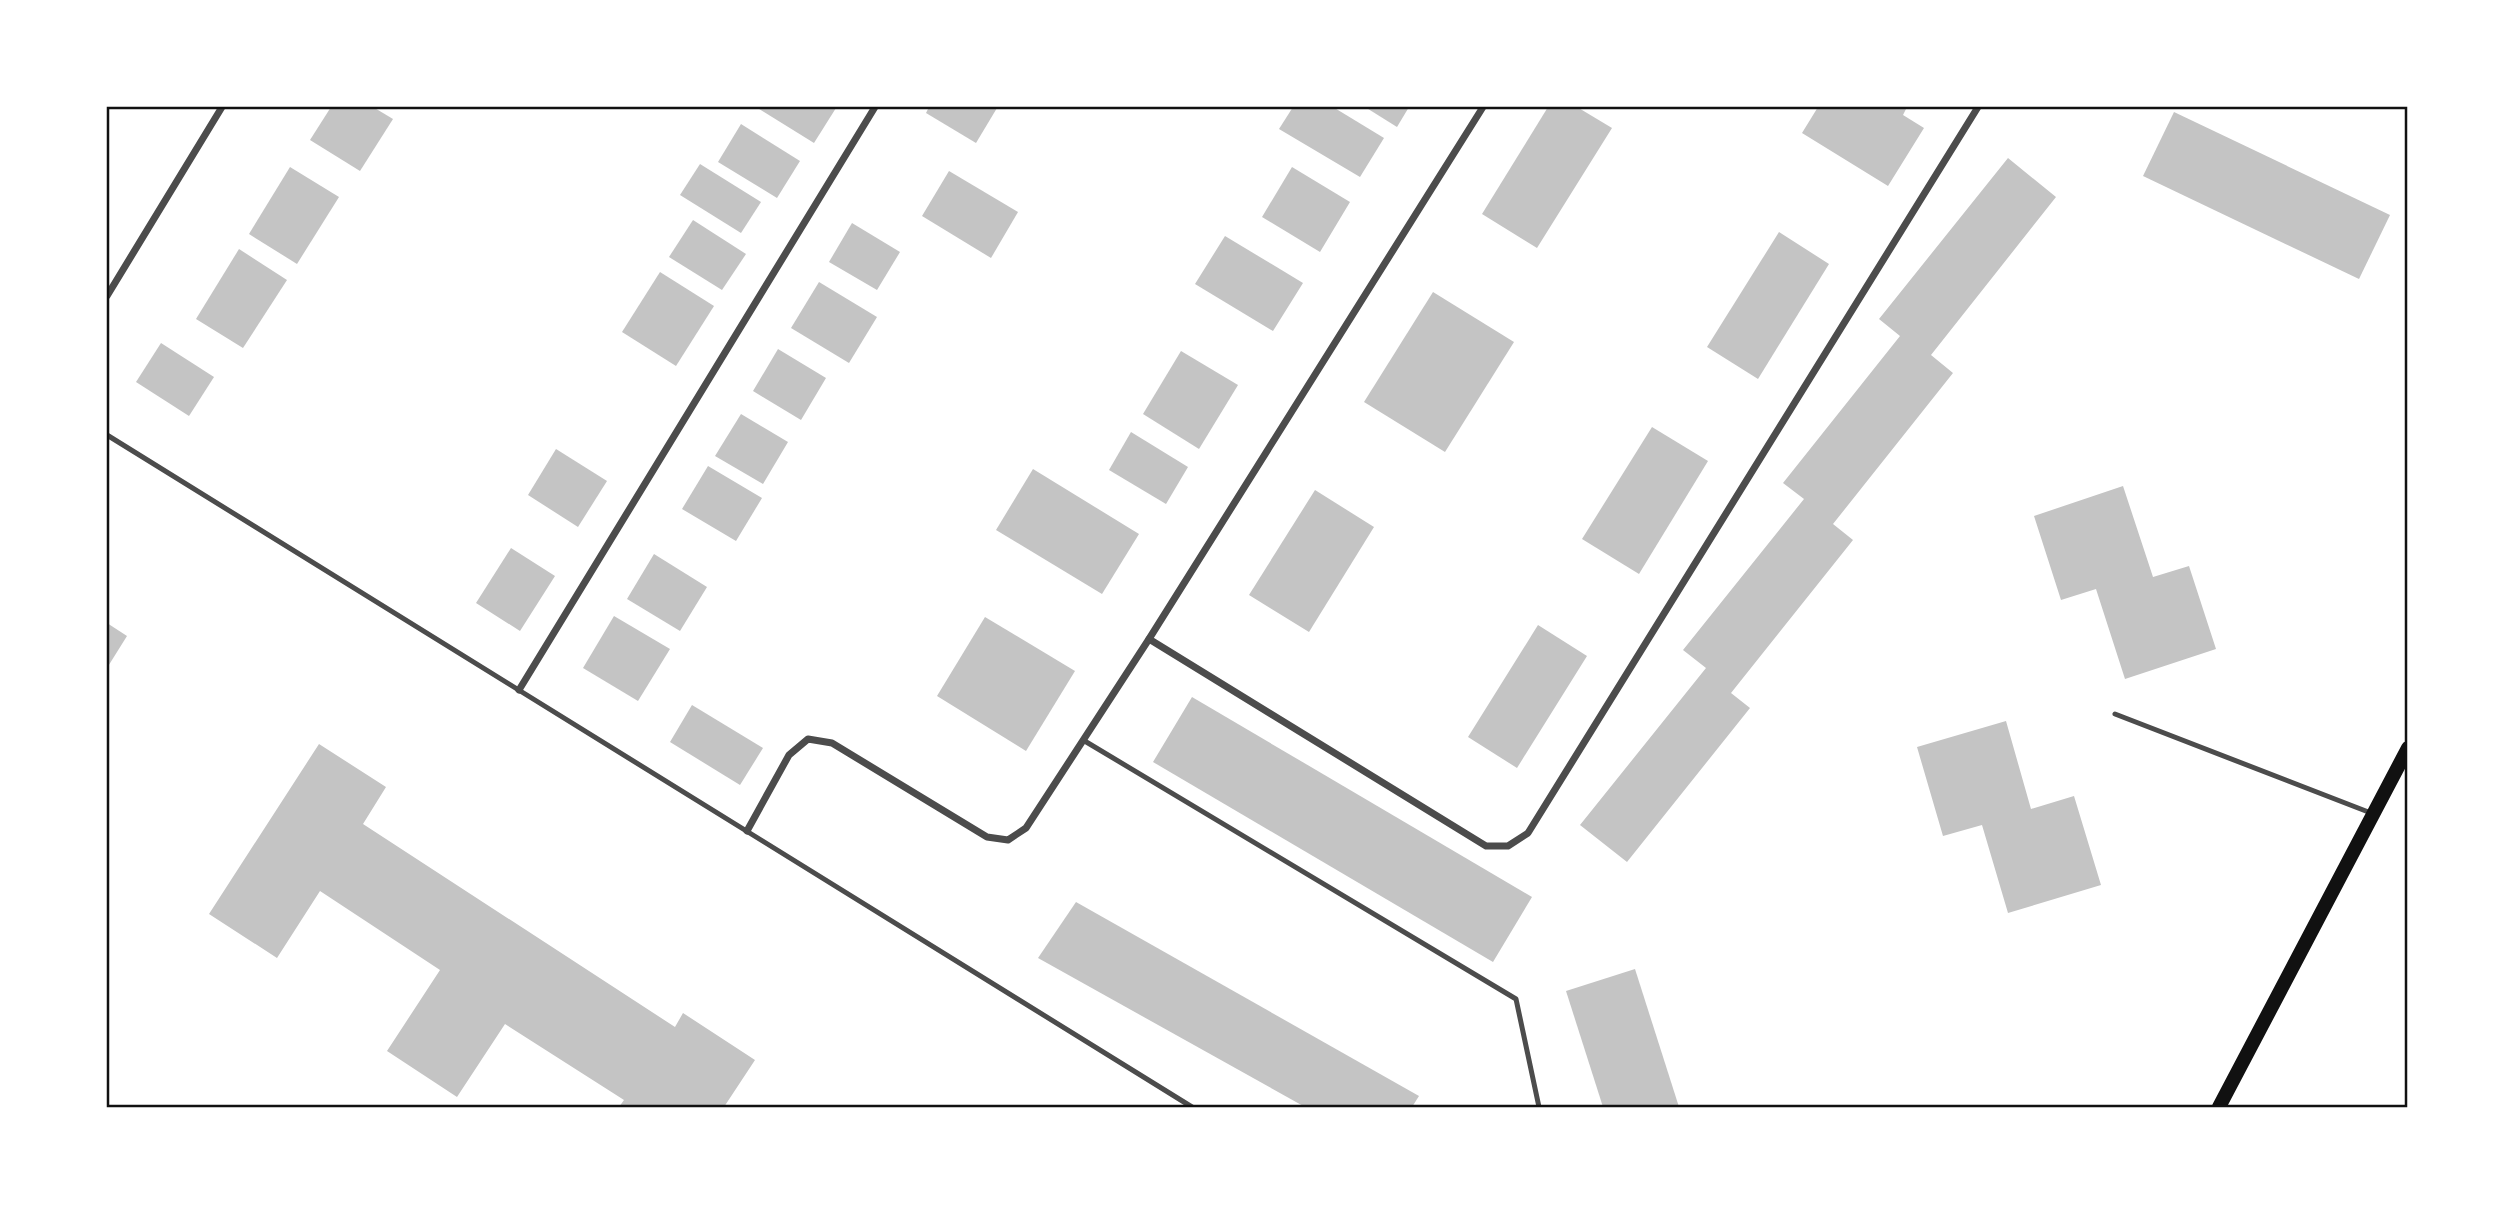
<svg xmlns="http://www.w3.org/2000/svg" width="2515" height="1214" viewBox="0 0 2515 1214" font-family="'Playfair Display',serif">
	<style>
		.building { fill: #c4c4c4 }
		.lines { fill: none; stroke-linecap: round; stroke-linejoin: round }
		.service { stroke: #4c4c4c; stroke-width: 5 }
		.minor { stroke: #4c4c4c; stroke-width: 7 }
		.secondary { stroke: #111; stroke-width: 14 }
		.neatline { fill: none; stroke: #111; stroke-width: 2.5 }
	</style>
	<rect width="100%" height="100%" fill="#fff"/>
	<!-- building -->
	<g class="building">
		<path d="M 331,107 L 373,107 L 393,119 L 360,171 L 310,140 Z"/>
		<path d="M 756,107 L 834,107 L 836,108 L 814,143 Z"/>
		<path d="M 929,107 L 996,107 L 997,108 L 976,143 L 926,113 Z"/>
		<path d="M 1293,107 L 1333,107 L 1384,138 L 1360,177 L 1279,129 Z"/>
		<path d="M 1365,107 L 1409,107 L 1397,127 Z"/>
		<path d="M 1548,107 L 1577,107 L 1612,128 L 1537,248 L 1482,214 Z"/>
		<path d="M 1818,107 L 1907,107 L 1903,115 L 1924,128 L 1888,186 L 1802,133 Z"/>
		<path d="M 2174,112 L 2390,215 L 2359,279 L 2143,176 Z"/>
		<path d="M 741,124 L 800,161 L 777,198 L 718,162 Z"/>
		<path d="M 2008,158 L 2056,197 L 1931,355 L 1953,373 L 1833,524 L 1853,540 L 1731,693 L 1750,708 L 1627,862 L 1580,825 L 1706,668 L 1683,650 L 1804,499 L 1783,483 L 1900,336 L 1879,319 Z"/>
		<path d="M 700,164 L 761,202 L 741,233 L 680,195 Z"/>
		<path d="M 290,167 L 339,197 L 297,264 L 249,234 Z"/>
		<path d="M 1292,167 L 1350,202 L 1320,252 L 1262,217 Z"/>
		<path d="M 949,171 L 1018,212 L 991,258 L 922,216 Z"/>
		<path d="M 693,220 L 746,254 L 722,290 L 669,257 Z"/>
		<path d="M 852,223 L 900,252 L 877,290 L 829,262 Z"/>
		<path d="M 1779,232 L 1829,264 L 1758,379 L 1707,347 Z"/>
		<path d="M 1225,236 L 1303,283 L 1273,331 L 1195,284 Z"/>
		<path d="M 239,249 L 287,280 L 243,348 L 196,319 Z"/>
		<path d="M 660,272 L 714,306 L 676,366 L 622,332 Z"/>
		<path d="M 819,282 L 877,317 L 849,363 L 791,328 Z"/>
		<path d="M 1433,292 L 1514,342 L 1445,452 L 1364,402 Z"/>
		<path d="M 161,343 L 214,377 L 189,416 L 136,382 Z"/>
		<path d="M 778,349 L 826,378 L 801,420 L 753,391 Z"/>
		<path d="M 1181,351 L 1238,385 L 1199,449 L 1143,414 Z"/>
		<path d="M 741,414 L 788,442 L 763,484 L 715,456 Z"/>
		<path d="M 1652,427 L 1708,461 L 1639,574 L 1582,539 Z"/>
		<path d="M 1131,432 L 1188,467 L 1166,504 L 1109,470 Z"/>
		<path d="M 556,449 L 607,481 L 578,527 L 528,495 Z"/>
		<path d="M 708,466 L 762,498 L 736,541 L 682,509 Z"/>
		<path d="M 1033,469 L 1139,534 L 1102,594 L 996,530 Z"/>
		<path d="M 2123,486 L 2153,577 L 2189,566 L 2216,649 L 2125,679 L 2096,589 L 2061,600 L 2034,516 Z"/>
		<path d="M 1315,490 L 1374,527 L 1309,632 L 1249,595 Z"/>
		<path d="M 511,548 L 555,576 L 520,631 L 476,603 Z"/>
		<path d="M 654,554 L 707,587 L 680,631 L 627,599 Z"/>
		<path d="M 614,616 L 670,649 L 638,701 L 583,668 Z"/>
		<path d="M 985,617 L 1075,671 L 1026,751 L 937,696 Z"/>
		<path d="M 107,623 L 127,636 L 107,668 Z"/>
		<path d="M 1538,625 L 1587,656 L 1517,768 L 1468,737 Z"/>
		<path d="M 1192,697 L 1532,897 L 1493,962 L 1153,762 Z"/>
		<path d="M 692,705 L 763,748 L 740,785 L 670,742 Z"/>
		<path d="M 2006,721 L 2031,809 L 2074,796 L 2101,885 L 2008,913 L 1982,825 L 1943,836 L 1917,747 Z"/>
		<path d="M 319,744 L 386,787 L 363,824 L 675,1027 L 683,1013 L 755,1060 L 724,1107 L 619,1107 L 624,1100 L 505,1024 L 457,1097 L 387,1051 L 440,970 L 320,891 L 277,958 L 209,914 Z"/>
		<path d="M 1076,902 L 1419,1096 L 1412,1107 L 1305,1107 L 1038,958 Z"/>
		<path d="M 1635,969 L 1679,1107 L 1603,1107 L 1566,991 Z"/>
	</g>
	<g class="lines">
		<!-- service -->
		<g class="service">
			<path d="M 107,435 L 1192,1107"/>
			<path d="M 2115,714 L 2371,813"/>
			<path d="M 1083,740 L 1516,999 L 1539,1107"/>
		</g>
		<!-- minor -->
		<g class="minor">
			<path d="M 107,296 L 222,107"/>
			<path d="M 1149,639 L 1486,846 L 1508,846 L 1528,833 L 1978,107"/>
			<path d="M 519,690 L 875,107"/>
			<path d="M 747,831 L 789,755 L 808,739 L 832,743 L 987,837 L 1008,840 L 1026,828 L 1149,639 L 1483,107"/>
		</g>
		<!-- secondary -->
		<path class="secondary" d="M 2219,1107 L 2408,748"/>
	</g>
	<!-- border -->
	<rect width="2515" height="1214" fill="none" stroke="#ffffff" stroke-width="217"/>
	<rect x="108" y="108" width="2298" height="998" class="neatline"/>
</svg>
